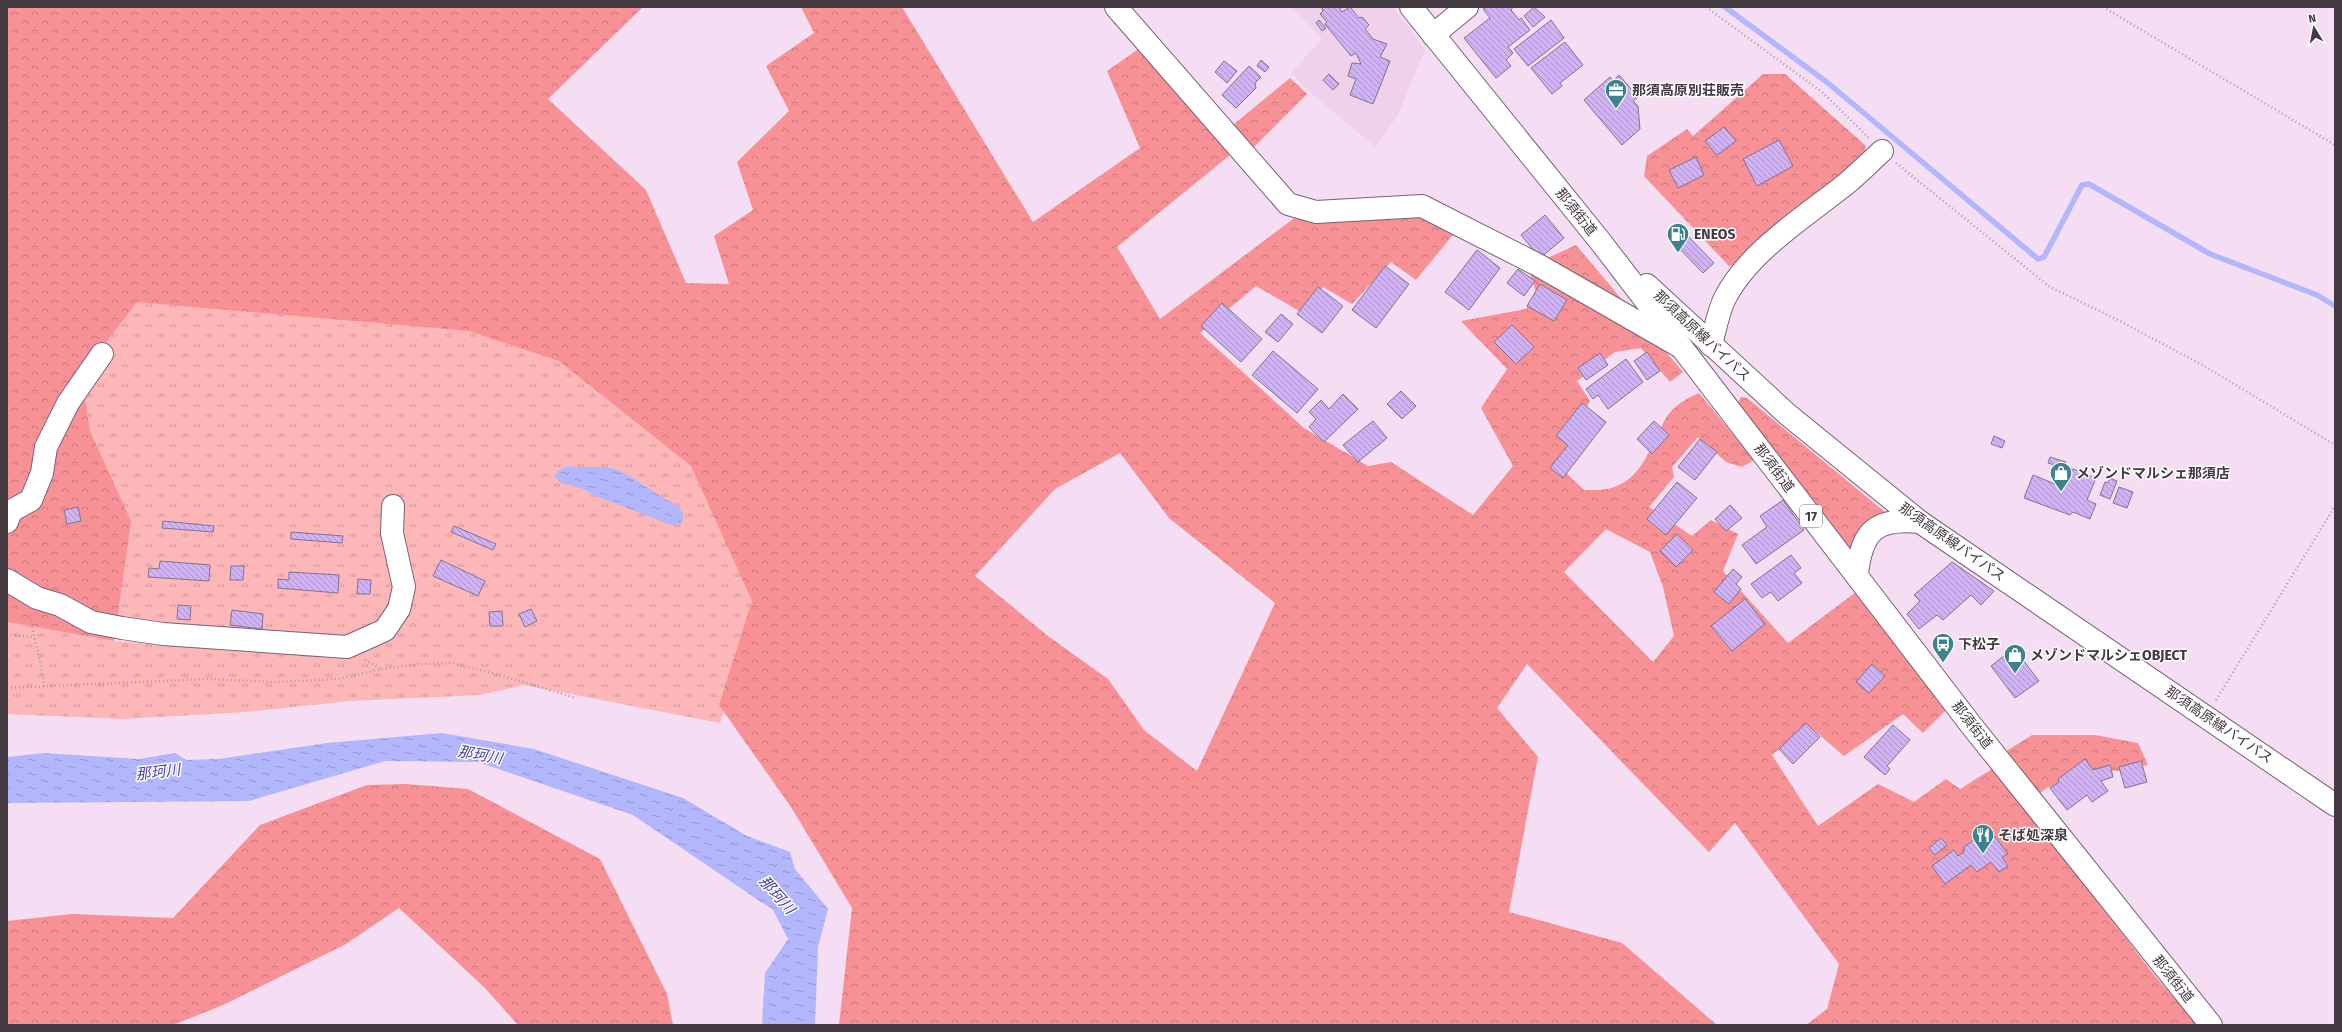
<svg xmlns="http://www.w3.org/2000/svg" width="2342" height="1032" viewBox="0 0 2342 1032" font-family="'Fira Sans','Noto Sans JP',sans-serif">
	<style>
		.built { fill: #f0d1ec }
		.grass { fill: url(#grass-tufts) }
		.forest { fill: url(#forest-crowns); fill-rule: evenodd }
		.water { fill: url(#water-ripples) }
		.lines { fill: none; stroke-linecap: round; stroke-linejoin: round }
		.stream { stroke: #b2b6fc; stroke-width: 5.5 }
		.building { fill: url(#building-back-hatch); stroke: #7f748c }
		.minor-casing { stroke: #776275; stroke-width: 24 }
		.major-casing { stroke: #776275; stroke-width: 24 }
		.path { stroke: #ac9aab; stroke-width: 2.5; stroke-dasharray: 1 3; stroke-linecap: butt }
		.minor { stroke: #fff; stroke-width: 22 }
		.major { stroke: #fff; stroke-width: 22 }
		.labels { text-anchor: middle; dominant-baseline: central; stroke-width: 3; stroke-linejoin: round; paint-order: stroke }
		.shield { fill: #fff; stroke: #7b747a; stroke-width: 1 }
		.shield-label { font-size: 13px; font-weight: bold; fill: #423941 }
		.poi-label { font-size: 14px; font-weight: bold; fill: #423941; stroke: #fff; text-anchor: start }
		.street-label { font-size: 14px; fill: #423941; stroke: #fff }
		.water-label { font-size: 15px; font-style: italic; fill: #4942a5; stroke: #fff }
	</style>
	<defs>
		<pattern id="grass-tufts" width="24" height="20" patternUnits="userSpaceOnUse"><rect width="24" height="20" fill="#feb7b8"/><path d="M3 7l-1-3M5 7V3M7 7l1-3M15 17l-1-3M17 17v-4M19 17l1-3" fill="none" stroke="#cf9697"/></pattern>
		<pattern id="forest-crowns" width="20" height="18" patternUnits="userSpaceOnUse"><rect width="20" height="18" fill="#f89195"/><path d="M2 6a3 3 0 1 1 6 0M12 15a3 3 0 1 1 6 0" fill="none" stroke="#ca777b"/></pattern>
		<pattern id="water-ripples" width="26" height="14" patternUnits="userSpaceOnUse"><rect width="26" height="14" fill="#b2b6fc"/><path d="M2 4q2-2 4 0t4 0M15 11q2-2 4 0t4 0" fill="none" stroke="#9295ce"/></pattern>
		<pattern id="building-back-hatch" width="6" height="6" patternUnits="userSpaceOnUse"><rect width="6" height="6" fill="#d1b2f6"/><path d="M-1 5l2 2M0 0l6 6M5-1l2 2" fill="none" stroke="#ab92c9"/></pattern>
	</defs>
	<rect width="100%" height="100%" fill="#f5ddf3"/>
	<!-- built -->
	<path class="built" d="M 1290,7 L 1393,7 L 1425,50 L 1398,115 L 1375,147 L 1312,94 L 1291,73 L 1322,39 Z"/>
	<!-- grass -->
	<path class="grass" d="M 134,293 L 471,322 L 562,352 L 703,467 L 763,602 L 720,723 L 524,685 L 480,695 L 350,701 L 247,712 L 123,719 L 7,714 L 7,622 L 114,641 L 278,654 L 102,633 L 77,376 Z"/>
	<!-- forest -->
	<g class="forest">
		<path d="M 7,7 L 643,7 L 548,99 L 646,190 L 686,283 L 729,284 L 714,236 L 753,210 L 737,162 L 789,111 L 766,66 L 814,33 L 801,7 L 902,7 L 1033,222 L 1140,148 L 1107,71 L 1140,48 L 1222,134 L 1290,78 L 1307,94 L 1253,148 L 1235,151 L 1117,247 L 1160,319 L 1297,216 L 1420,213 L 1456,231 L 1416,280 L 1391,262 L 1352,304 L 1323,287 L 1301,312 L 1256,286 L 1200,333 L 1304,428 L 1368,466 L 1391,462 L 1473,515 L 1513,466 L 1481,408 L 1507,369 L 1461,321 L 1526,309 L 1536,292 L 1528,267 L 1576,245 L 1683,372 L 1670,382 L 1641,348 L 1615,352 L 1577,381 L 1590,401 L 1557,464 L 1584,490 C 1592,490 1601,490 1608,489 C 1644,480 1650,445 1666,418 C 1674,405 1686,399 1699,393 L 1754,460 L 1742,467 L 1726,462 L 1698,437 L 1672,467 L 1674,477 L 1649,507 L 1692,536 L 1711,520 L 1738,534 L 1723,571 L 1788,643 L 1856,592 L 1946,710 L 1923,733 L 1903,714 L 1844,756 L 1809,726 L 1772,755 L 1818,826 L 1878,784 L 1914,802 L 1946,779 L 1960,789 L 1992,769 L 2008,750 L 2032,735 L 2095,735 L 2138,743 L 2148,765 L 2120,771 L 2100,770 L 2047,788 L 2039,794 L 2030,814 L 2154,975 L 2198,1025 L 1806,1025 L 1827,1009 L 1839,964 L 1735,823 L 1709,852 L 1527,664 L 1497,708 L 1538,757 L 1509,912 L 1622,943 L 1717,1025 L 839,1025 L 852,908 L 791,807 L 719,705 L 752,601 L 691,466 L 559,361 L 469,331 L 137,302 L 81,375 L 90,431 L 131,521 L 114,641 L 7,622 ZM 1120,453 L 1169,518 L 1275,603 L 1197,771 L 1144,730 L 1108,679 L 1048,636 L 975,576 L 1055,489 ZM 1606,529 L 1650,552 L 1663,587 L 1674,636 L 1653,662 L 1564,572 Z"/>
		<path d="M 1763,74 L 1785,74 L 1865,145 L 1866,157 L 1743,264 L 1729,266 L 1644,176 L 1647,156 L 1687,129 L 1693,136 Z"/>
		<path d="M 1741,397 L 1747,398 L 1886,513 L 1851,549 L 1738,407 L 1738,402 Z"/>
		<path d="M 406,784 L 468,789 L 600,859 L 667,994 L 673,1025 L 518,1025 L 485,988 L 399,908 L 346,944 L 223,1005 L 173,1025 L 7,1025 L 7,921 L 72,914 L 173,918 L 260,825 L 367,785 Z"/>
	</g>
	<!-- water -->
	<g class="water">
		<path d="M 568,466 C 584,469 599,465 615,469 C 631,474 657,496 675,504 L 681,510 L 684,517 L 681,523 L 674,526 L 598,497 L 583,489 L 559,482 L 554,475 L 559,470 Z"/>
		<path d="M 442,733 L 534,749 L 683,798 L 747,836 L 790,852 L 795,869 L 828,909 L 818,947 L 815,1025 L 762,1025 L 765,973 L 788,939 L 773,910 L 633,815 L 478,762 L 385,761 L 249,801 L 7,803 L 7,757 L 44,753 L 139,759 L 175,753 L 186,760 L 218,759 L 327,743 Z"/>
	</g>
	<g class="lines">
		<!-- stream -->
		<path class="stream" d="M 1725,7 L 1828,83 L 2038,259 L 2044,257 L 2082,185 L 2089,184 L 2210,254 L 2317,295 L 2335,306"/>
	</g>
	<!-- building -->
	<g class="building">
		<path d="M 1322,7 L 1339,7 L 1342,12 L 1350,7 L 1359,18 L 1362,17 L 1369,25 L 1365,29 L 1373,39 L 1387,44 L 1380,57 L 1390,61 L 1373,104 L 1350,95 L 1356,79 L 1348,76 L 1352,63 L 1361,64 L 1356,53 L 1351,56 L 1325,24 L 1327,22 L 1320,14 L 1323,11 Z"/>
		<path d="M 1487,7 L 1513,7 L 1511,10 L 1519,20 L 1521,18 L 1530,30 L 1508,47 L 1513,53 L 1506,60 L 1511,66 L 1496,78 L 1464,38 L 1490,18 L 1483,9 Z"/>
		<path d="M 1534,7 L 1545,17 L 1533,27 L 1524,16 Z"/>
		<path d="M 1319,20 L 1326,28 L 1322,31 L 1316,23 Z"/>
		<path d="M 1551,20 L 1564,38 L 1528,66 L 1514,49 Z"/>
		<path d="M 1565,42 L 1583,65 L 1560,83 L 1562,86 L 1552,94 L 1531,68 Z"/>
		<path d="M 1261,60 L 1269,67 L 1265,72 L 1257,66 Z"/>
		<path d="M 1224,61 L 1237,71 L 1227,83 L 1215,72 Z"/>
		<path d="M 1249,66 L 1261,77 L 1255,83 L 1256,88 L 1236,108 L 1222,95 Z"/>
		<path d="M 1329,74 L 1339,84 L 1333,90 L 1323,80 Z"/>
		<path d="M 1619,75 L 1638,97 L 1633,101 L 1638,106 L 1640,129 L 1622,145 L 1584,100 L 1610,77 L 1613,81 Z"/>
		<path d="M 1724,127 L 1736,141 L 1717,155 L 1705,141 Z"/>
		<path d="M 1779,140 L 1793,166 L 1757,186 L 1743,159 Z"/>
		<path d="M 1696,157 L 1704,175 L 1678,188 L 1669,170 Z"/>
		<path d="M 1545,215 L 1564,238 L 1540,258 L 1521,235 Z"/>
		<path d="M 1683,231 L 1714,263 L 1703,273 L 1672,241 Z"/>
		<path d="M 1477,250 L 1500,268 L 1469,310 L 1445,292 Z"/>
		<path d="M 1385,266 L 1409,284 L 1376,328 L 1352,310 Z"/>
		<path d="M 1518,269 L 1535,281 L 1524,296 L 1507,283 Z"/>
		<path d="M 1540,284 L 1567,300 L 1554,321 L 1527,306 Z"/>
		<path d="M 1318,287 L 1343,306 L 1322,333 L 1297,314 Z"/>
		<path d="M 1222,303 L 1262,339 L 1241,362 L 1201,326 Z"/>
		<path d="M 1281,314 L 1293,324 L 1278,342 L 1265,332 Z"/>
		<path d="M 1512,325 L 1534,347 L 1516,364 L 1494,342 Z"/>
		<path d="M 1273,351 L 1318,389 L 1297,413 L 1252,375 Z"/>
		<path d="M 1647,352 L 1660,371 L 1647,380 L 1634,361 Z"/>
		<path d="M 1600,353 L 1608,365 L 1586,380 L 1578,368 Z"/>
		<path d="M 1626,359 L 1643,382 L 1608,409 L 1598,395 L 1593,399 L 1586,389 Z"/>
		<path d="M 1401,391 L 1416,406 L 1402,419 L 1387,404 Z"/>
		<path d="M 1343,394 L 1358,409 L 1324,442 L 1309,427 L 1316,419 L 1309,412 L 1321,400 L 1329,409 Z"/>
		<path d="M 1582,403 L 1606,422 L 1563,478 L 1550,468 L 1568,445 L 1556,436 Z"/>
		<path d="M 1373,421 L 1387,438 L 1358,462 L 1343,445 Z"/>
		<path d="M 1654,421 L 1669,435 L 1652,454 L 1637,439 Z"/>
		<path d="M 1994,436 L 2005,441 L 2002,448 L 1991,444 Z"/>
		<path d="M 1700,439 L 1717,452 L 1695,480 L 1678,467 Z"/>
		<path d="M 2050,457 L 2066,462 L 2064,468 L 2048,463 Z"/>
		<path d="M 2070,468 L 2096,478 L 2087,500 L 2096,504 L 2090,519 L 2073,512 L 2070,515 L 2024,498 L 2033,475 L 2062,487 Z"/>
		<path d="M 2110,478 L 2117,481 L 2110,499 L 2100,495 L 2105,482 L 2108,483 Z"/>
		<path d="M 1677,482 L 1697,498 L 1666,535 L 1647,519 Z"/>
		<path d="M 2119,487 L 2133,492 L 2127,508 L 2113,503 Z"/>
		<path d="M 1783,500 L 1804,530 L 1756,564 L 1742,545 L 1767,527 L 1760,516 Z"/>
		<path d="M 1730,505 L 1742,518 L 1726,531 L 1715,519 Z"/>
		<path d="M 78,507 L 81,521 L 67,524 L 64,510 Z"/>
		<path d="M 163,521 L 214,526 L 213,532 L 162,528 Z"/>
		<path d="M 454,526 L 496,544 L 493,550 L 451,532 Z"/>
		<path d="M 291,532 L 343,536 L 342,543 L 291,539 Z"/>
		<path d="M 1677,534 L 1693,550 L 1676,567 L 1660,551 Z"/>
		<path d="M 1791,555 L 1801,568 L 1794,573 L 1802,583 L 1778,601 L 1771,592 L 1762,598 L 1751,584 Z"/>
		<path d="M 441,560 L 485,581 L 478,596 L 433,576 Z"/>
		<path d="M 160,561 L 210,565 L 209,581 L 148,577 L 149,568 L 159,569 Z"/>
		<path d="M 1952,562 L 1994,591 L 1981,605 L 1971,595 L 1943,620 L 1937,615 L 1919,629 L 1907,614 L 1920,601 L 1914,595 Z"/>
		<path d="M 231,566 L 244,566 L 243,580 L 230,580 Z"/>
		<path d="M 1733,569 L 1742,577 L 1736,584 L 1741,589 L 1729,604 L 1714,592 Z"/>
		<path d="M 289,572 L 339,575 L 338,593 L 278,588 L 278,579 L 289,580 Z"/>
		<path d="M 358,579 L 371,580 L 370,594 L 357,594 Z"/>
		<path d="M 1745,599 L 1765,624 L 1732,651 L 1711,626 Z"/>
		<path d="M 178,605 L 191,606 L 190,620 L 177,619 Z"/>
		<path d="M 531,609 L 537,621 L 525,627 L 519,614 Z"/>
		<path d="M 232,610 L 263,614 L 262,629 L 230,625 Z"/>
		<path d="M 502,611 L 503,626 L 490,626 L 489,612 Z"/>
		<path d="M 2014,648 L 2039,681 L 2015,698 L 1991,666 Z"/>
		<path d="M 1872,664 L 1885,676 L 1869,693 L 1856,682 Z"/>
		<path d="M 1806,723 L 1820,737 L 1793,764 L 1779,749 Z"/>
		<path d="M 1893,725 L 1910,740 L 1887,766 L 1890,769 L 1885,775 L 1864,757 Z"/>
		<path d="M 2085,759 L 2093,770 L 2110,765 L 2113,777 L 2101,781 L 2108,791 L 2092,802 L 2087,795 L 2067,810 L 2050,788 L 2059,782 L 2058,779 Z"/>
		<path d="M 2141,761 L 2147,782 L 2125,788 L 2119,767 Z"/>
		<path d="M 1989,829 L 2008,854 L 2002,857 L 2008,866 L 1999,872 L 1991,862 L 1977,872 L 1971,865 L 1945,884 L 1932,866 L 1954,850 L 1958,856 L 1964,852 L 1964,847 Z"/>
		<path d="M 1941,838 L 1947,845 L 1935,855 L 1929,848 Z"/>
	</g>
	<g class="lines">
		<!-- minor casing -->
		<g class="minor-casing">
			<g id="minor">
				<path d="M 1116,7 L 1288,204 L 1316,212 L 1422,206 L 1538,265 L 1681,347"/>
				<path d="M 1433,35 L 1467,7"/>
				<path d="M 1711,345 C 1715,330 1718,312 1725,298 C 1749,251 1806,216 1846,184 C 1858,174 1870,162 1882,151"/>
				<path d="M 7,522 L 11,511 L 31,500 L 42,473 L 46,447 L 68,403 L 102,354"/>
				<path d="M 1857,574 C 1862,530 1876,518 1920,522"/>
				<path d="M 7,580 L 37,598 L 60,605 L 91,622 L 122,628 L 163,634 L 347,647 L 385,630 L 399,609 L 404,587 L 392,533 L 393,506"/>
			</g>
		</g>
		<!-- major casing -->
		<g class="major-casing">
			<g id="major">
				<path d="M 1411,7 L 1600,241 L 1971,725 L 2211,1025"/>
				<path d="M 1647,285 L 1787,414 L 1920,522 L 2335,805"/>
			</g>
		</g>
		<!-- path -->
		<g class="path">
			<path d="M 1706,7 L 1822,92 L 1869,138"/>
			<path d="M 2103,7 L 2335,145"/>
			<path d="M 1896,163 L 2050,287 L 2122,322 L 2206,367 L 2335,445"/>
			<path d="M 30,615 C 34,640 42,662 44,688"/>
			<path d="M 7,634 L 33,637"/>
			<path d="M 365,660 L 382,669"/>
			<path d="M 7,688 L 206,679 L 278,682 L 338,679 L 382,669 L 419,664 L 452,663 L 500,675 L 575,698"/>
			<path d="M 2216,700 L 2335,506"/>
		</g>
		<!-- minor -->
		<use href="#minor" class="minor"/>
		<!-- major -->
		<use href="#major" class="major"/>
	</g>
	<!-- icons -->
	<defs>
		<g id="office-pin" transform="scale(1.15)"><path d="M0 17L-7.5 6A9.5 9.5 0 1 1 7.5 6Z" fill="#3c838d" stroke="#fff"/><path d="M-6-3h4V-5.5h4V-3h4V5H-6ZM-1-4.5V-3h2v-1.5ZM-6 0V1H6V0Z" fill="#fff"/></g>
		<g id="fuel-pin" transform="scale(1.15)"><path d="M0 17L-7.5 6A9.5 9.5 0 1 1 7.5 6Z" fill="#3c838d" stroke="#fff"/><path d="M-5.5-6h7V0h2V4h1.3V-2.5L3-4.5l.8-.8L6-3V5H2.5V1h-1V6h-7ZM-4.2-4.7v3.2H.2V-4.7Z" fill="#fff"/></g>
		<g id="shop-pin" transform="scale(1.15)"><path d="M0 17L-7.5 6A9.5 9.5 0 1 1 7.5 6Z" fill="#3c838d" stroke="#fff"/><path d="M-5-2.5h2.3a2.7 3.5 0 0 1 5.4 0H5L5.5 6h-11ZM-1.5-2.5h3a1.5 2.3 0 0 0-3 0Z" fill="#fff"/></g>
		<g id="bus-pin" transform="scale(1.15)"><path d="M0 17L-7.5 6A9.5 9.5 0 1 1 7.5 6Z" fill="#3c838d" stroke="#fff"/><path d="M-5-6H5V4H4V6H2V4H-2V6H-4V4H-5ZM-3.5-4V0h7V-4ZM-3.5 1.2v1.5H-2V1.2ZM2 1.2v1.5H3.5V1.2Z" fill="#fff"/></g>
		<g id="restaurant-pin" transform="scale(1.15)"><path d="M0 17L-7.5 6A9.5 9.5 0 1 1 7.5 6Z" fill="#3c838d" stroke="#fff"/><path d="M-5-6h1v4h1v-4h1v4h1v-4h1v5L-1.5 .5V6h-2V.5L-5-1ZM5-6V6H3V1.5H1.5Q1.5-4 5-6Z" fill="#fff"/></g>
	</defs>
	<g fill-rule="evenodd">
		<use href="#office-pin" x="1616" y="90"/>
		<use href="#fuel-pin" x="1678" y="234"/>
		<use href="#shop-pin" x="2061" y="473"/>
		<use href="#bus-pin" x="1943" y="644"/>
		<use href="#shop-pin" x="2015" y="655"/>
		<use href="#restaurant-pin" x="1983" y="835"/>
	</g>
	<g class="labels">
		<!-- shield labels -->
		<rect class="shield" x="1800" y="505" width="22" height="22" rx="3"/>
		<g class="shield-label">
			<text x="1811" y="516">17</text>
		</g>
		<!-- poi labels -->
		<g class="poi-label">
			<text x="1632" y="90">那須高原別荘販売</text>
			<text x="1694" y="234">ENEOS</text>
			<text x="2076" y="473">メゾンドマルシェ那須店</text>
			<text x="1958" y="644">下松子</text>
			<text x="2030" y="655">メゾンドマルシェOBJECT</text>
			<text x="1998" y="835">そば処深泉</text>
		</g>
		<!-- street labels -->
		<g class="street-label">
			<text transform="translate(1576 212) rotate(51)">那須街道</text>
			<text transform="translate(1702 336) rotate(43)">那須高原線バイパス</text>
			<text transform="translate(1774 468) rotate(53)">那須街道</text>
			<text transform="translate(1952 542) rotate(35)">那須高原線バイパス</text>
			<text transform="translate(1972 725) rotate(52)">那須街道</text>
			<text transform="translate(2219 725) rotate(34)">那須高原線バイパス</text>
			<text transform="translate(2173 979) rotate(51)">那須街道</text>
		</g>
		<!-- water labels -->
		<g class="water-label">
			<text transform="translate(480 755) rotate(10)">那珂川</text>
			<text transform="translate(158 772) rotate(-7)">那珂川</text>
			<text transform="translate(777 895) rotate(48)">那珂川</text>
		</g>
	</g>
	<!-- border -->
	<rect width="2342" height="1032" fill="none" stroke="#423941" stroke-width="16"/>
	<!-- north arrow -->
	<g transform="translate(2314 28) rotate(350)" stroke="#ffffff" stroke-width="3" paint-order="stroke">
	<path d="M0-3L7 15L0 10L-7 15Z" fill="#423941"/>
	<text y="-6" font-size="11" font-weight="bold" text-anchor="middle" fill="#423941">N</text>
	</g>
</svg>
